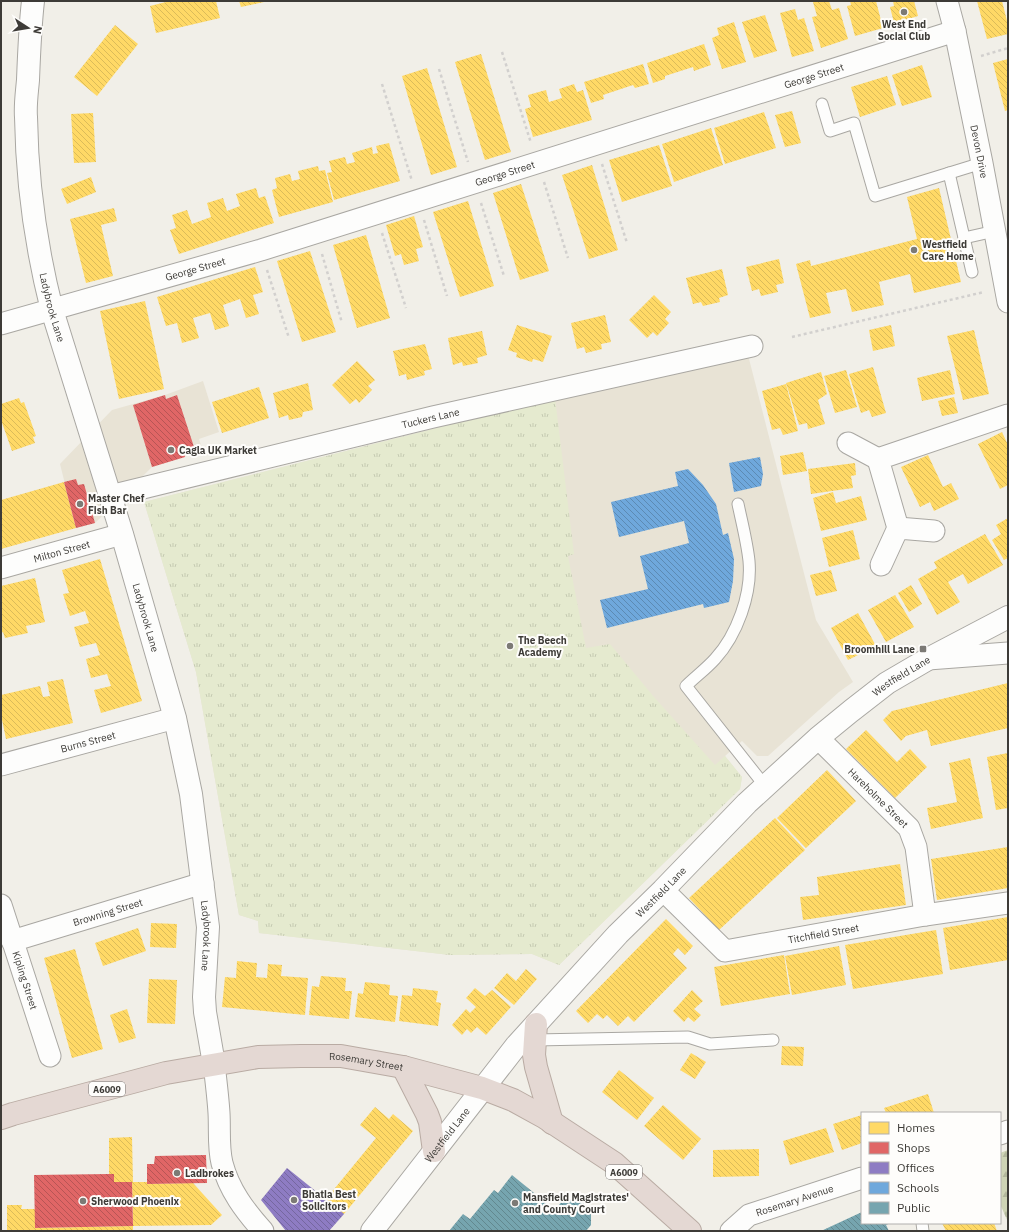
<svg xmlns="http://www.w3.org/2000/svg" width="1009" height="1232" viewBox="0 0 1009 1232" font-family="'IBM Plex Sans',sans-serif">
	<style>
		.built { fill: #e8e3d5 }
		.grass { fill: url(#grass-tufts) }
		.forest { fill: url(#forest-firs) }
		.homes { fill: url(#homes-back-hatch) }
		.shops { fill: url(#shops-back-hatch) }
		.offices { fill: url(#offices-back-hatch) }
		.schools { fill: url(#schools-back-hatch) }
		.public { fill: url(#public-back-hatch) }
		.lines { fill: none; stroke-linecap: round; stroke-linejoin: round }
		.lane-casing { stroke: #a9a7a2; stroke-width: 13 }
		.street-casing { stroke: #a9a7a2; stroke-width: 23 }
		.secondary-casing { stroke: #a9a7a2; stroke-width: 24 }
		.highway-casing { stroke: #b9aba3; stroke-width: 24 }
		.path { stroke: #d2d0ce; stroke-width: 2.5; stroke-dasharray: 3 3; stroke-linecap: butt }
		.lane { stroke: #fdfdfc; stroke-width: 11 }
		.street { stroke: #fdfdfc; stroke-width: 21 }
		.secondary { stroke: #fdfdfc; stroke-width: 22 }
		.highway { stroke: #e4d8d3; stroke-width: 22 }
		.poi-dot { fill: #7c7a75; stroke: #fefdfb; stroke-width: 1.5 }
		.labels { text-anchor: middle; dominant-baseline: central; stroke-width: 4; stroke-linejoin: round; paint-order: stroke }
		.shield { fill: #fefdfb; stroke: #777572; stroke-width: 1 }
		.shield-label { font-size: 9px; font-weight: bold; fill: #3d3b37 }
		.poi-label { font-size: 10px; font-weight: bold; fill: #3d3b37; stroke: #fefdfb; text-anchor: start }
		.street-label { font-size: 10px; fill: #3d3b37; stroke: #fefdfb }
	</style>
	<defs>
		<pattern id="grass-tufts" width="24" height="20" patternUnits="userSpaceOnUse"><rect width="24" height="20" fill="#e5eacf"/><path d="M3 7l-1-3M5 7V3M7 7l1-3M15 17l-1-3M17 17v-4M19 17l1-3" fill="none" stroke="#c5cab2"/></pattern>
		<pattern id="forest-firs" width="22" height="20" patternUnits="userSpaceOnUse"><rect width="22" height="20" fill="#ced4b5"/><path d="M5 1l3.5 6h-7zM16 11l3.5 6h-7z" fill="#b2b79c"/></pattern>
		<pattern id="homes-back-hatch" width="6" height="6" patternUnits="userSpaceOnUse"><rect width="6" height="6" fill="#ffd966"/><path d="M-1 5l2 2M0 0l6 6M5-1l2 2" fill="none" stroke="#dbbb59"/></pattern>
		<pattern id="shops-back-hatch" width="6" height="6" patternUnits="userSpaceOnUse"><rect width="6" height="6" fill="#e06666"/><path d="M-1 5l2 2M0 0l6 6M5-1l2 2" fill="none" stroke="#b75555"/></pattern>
		<pattern id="offices-back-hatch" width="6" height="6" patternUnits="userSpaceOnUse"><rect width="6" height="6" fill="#8e7cc3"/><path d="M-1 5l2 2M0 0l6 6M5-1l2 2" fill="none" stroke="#75679f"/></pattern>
		<pattern id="schools-back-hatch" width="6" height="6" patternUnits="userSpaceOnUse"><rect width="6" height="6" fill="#6fa8dc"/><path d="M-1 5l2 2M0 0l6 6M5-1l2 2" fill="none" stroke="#5c8ab3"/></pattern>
		<pattern id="public-back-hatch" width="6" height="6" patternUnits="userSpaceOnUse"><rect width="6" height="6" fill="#76a5af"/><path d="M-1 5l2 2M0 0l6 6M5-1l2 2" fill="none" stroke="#62888f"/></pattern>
	</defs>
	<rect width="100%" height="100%" fill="#f1efe8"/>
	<!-- built -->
	<g class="built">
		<path d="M 748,355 L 816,620 L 853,682 L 839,692 L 768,756 L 757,756 L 742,741 L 725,756 L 742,777 L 740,789 L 559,965 L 532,954 L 450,955 L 259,933 L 258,921 L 239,915 L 196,672 L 144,502 L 555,398 Z"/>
		<path d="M 203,381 L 219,432 L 199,439 L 203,451 L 152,467 L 95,523 L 76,528 L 60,464 L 112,410 L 165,395 Z"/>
	</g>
	<!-- grass -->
	<path class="grass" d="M 555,398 L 574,554 L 568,556 L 586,648 L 610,644 L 654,697 L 715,765 L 725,756 L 742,777 L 740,789 L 559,965 L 532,954 L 450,955 L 259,933 L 258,921 L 239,915 L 196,672 L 144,502 Z"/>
	<!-- forest -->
	<path class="forest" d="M 1008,1150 L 1008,1222 L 1000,1204 L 1000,1153 Z"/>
	<!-- homes -->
	<g class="homes">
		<path d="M 170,1 L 216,1 L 220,18 L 156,33 L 150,6 Z"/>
		<path d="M 239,1 L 264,1 L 264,2 L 241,7 Z"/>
		<path d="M 818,1 L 829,1 L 832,10 L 839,8 L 848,39 L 821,48 L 812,17 L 817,16 L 813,2 Z"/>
		<path d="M 850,1 L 876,1 L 883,28 L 855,36 L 847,6 L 851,5 Z"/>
		<path d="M 893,1 L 914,1 L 918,16 L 894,23 L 890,7 L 894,6 Z"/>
		<path d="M 977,1 L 1002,1 L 1008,25 L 1008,34 L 987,39 Z"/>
		<path d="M 795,9 L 798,20 L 804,18 L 814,51 L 792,57 L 780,13 Z"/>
		<path d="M 765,15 L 777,51 L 754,58 L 742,22 Z"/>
		<path d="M 734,22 L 746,62 L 722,69 L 712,38 L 719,35 L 717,28 Z"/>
		<path d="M 115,25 L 138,44 L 97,96 L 74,77 Z"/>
		<path d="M 704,44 L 711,65 L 694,71 L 693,67 L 665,76 L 665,79 L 653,83 L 647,63 Z"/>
		<path d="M 481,54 L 511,152 L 485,160 L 455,62 Z"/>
		<path d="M 1008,59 L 1008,110 L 1005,111 L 993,63 Z"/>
		<path d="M 643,64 L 649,84 L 635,88 L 633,85 L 603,95 L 604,99 L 591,103 L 584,82 Z"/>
		<path d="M 922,65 L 932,97 L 902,106 L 892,75 Z"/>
		<path d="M 427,68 L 457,167 L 431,175 L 402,76 Z"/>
		<path d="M 887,76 L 896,105 L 860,117 L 851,87 Z"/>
		<path d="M 574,84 L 577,92 L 583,90 L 592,120 L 533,137 L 525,109 L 531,107 L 528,95 L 546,90 L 549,102 L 562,98 L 559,89 Z"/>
		<path d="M 792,111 L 801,143 L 785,147 L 775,115 Z"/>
		<path d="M 764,112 L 776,148 L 725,164 L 714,128 Z"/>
		<path d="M 93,113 L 96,162 L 74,163 L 71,114 Z"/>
		<path d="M 711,128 L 723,165 L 674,182 L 662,144 Z"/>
		<path d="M 389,143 L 400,181 L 334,200 L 327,173 L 332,172 L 329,161 L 345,157 L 347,164 L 355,162 L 352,153 L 372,147 L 373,154 L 378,153 L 376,146 Z"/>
		<path d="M 659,145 L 672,186 L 622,202 L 609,160 Z"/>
		<path d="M 592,165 L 618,250 L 589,259 L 562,175 Z"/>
		<path d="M 318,166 L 319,171 L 325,170 L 333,202 L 279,217 L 272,190 L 277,188 L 275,178 L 290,174 L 292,181 L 300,179 L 298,171 Z"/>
		<path d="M 91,177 L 96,192 L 67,204 L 61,189 Z"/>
		<path d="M 521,184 L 549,271 L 520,280 L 493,193 Z"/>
		<path d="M 256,188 L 259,198 L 265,196 L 274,223 L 179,254 L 170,230 L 176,228 L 172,215 L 187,210 L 192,224 L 211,217 L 207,203 L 223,198 L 227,211 L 240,206 L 236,194 Z"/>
		<path d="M 939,188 L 961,282 L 914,293 L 910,274 L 879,282 L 884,305 L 852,312 L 846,289 L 826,293 L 831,313 L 810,318 L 796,264 L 810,260 L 811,266 L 917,239 L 907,197 Z"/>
		<path d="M 468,201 L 494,286 L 460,297 L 433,212 Z"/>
		<path d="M 114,208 L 117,221 L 101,225 L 113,276 L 86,283 L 70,219 Z"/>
		<path d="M 414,216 L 423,247 L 416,249 L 419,261 L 404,265 L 401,254 L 395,256 L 386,225 Z"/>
		<path d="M 366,235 L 390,318 L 357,328 L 333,245 Z"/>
		<path d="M 310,251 L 336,332 L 302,342 L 277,261 Z"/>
		<path d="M 779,259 L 784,283 L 776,285 L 778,292 L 761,296 L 759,289 L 752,291 L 746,267 Z"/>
		<path d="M 255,267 L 263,292 L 253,295 L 259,314 L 246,318 L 240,299 L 223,305 L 229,326 L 215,330 L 210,313 L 193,318 L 199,338 L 182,343 L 177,323 L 166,326 L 157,297 Z"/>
		<path d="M 722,269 L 728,295 L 719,298 L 720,302 L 703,306 L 701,302 L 693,304 L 686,278 Z"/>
		<path d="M 654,295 L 671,312 L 665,319 L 669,323 L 657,336 L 653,332 L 647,338 L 629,320 Z"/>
		<path d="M 145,301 L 164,389 L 119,399 L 100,311 Z"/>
		<path d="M 605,315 L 611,342 L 601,344 L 602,349 L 586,353 L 584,347 L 577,349 L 571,323 Z"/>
		<path d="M 517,325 L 552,336 L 543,362 L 533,359 L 532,362 L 516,357 L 517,353 L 508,350 Z"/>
		<path d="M 891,325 L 895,346 L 873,351 L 869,330 Z"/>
		<path d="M 974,330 L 989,394 L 963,400 L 947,336 Z"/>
		<path d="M 482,331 L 487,355 L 477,358 L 478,363 L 463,366 L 462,362 L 453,365 L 448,338 Z"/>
		<path d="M 425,344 L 432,369 L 424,371 L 425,375 L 407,380 L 406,374 L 399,376 L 393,351 Z"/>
		<path d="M 357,361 L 375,380 L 368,386 L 372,390 L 359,403 L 356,399 L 350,404 L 332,385 Z"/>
		<path d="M 873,367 L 886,413 L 872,417 L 869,410 L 861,413 L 849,374 Z"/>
		<path d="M 846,370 L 857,407 L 835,413 L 824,376 Z"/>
		<path d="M 950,370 L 955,394 L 922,401 L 917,378 Z"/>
		<path d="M 821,372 L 827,394 L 818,400 L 825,424 L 808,429 L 807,423 L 799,425 L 786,383 Z"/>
		<path d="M 308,383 L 313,410 L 303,412 L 302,417 L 289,420 L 288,415 L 279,418 L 273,393 Z"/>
		<path d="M 786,384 L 798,431 L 783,435 L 780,428 L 772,430 L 762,391 Z"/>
		<path d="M 259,387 L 269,418 L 222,433 L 212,402 Z"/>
		<path d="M 954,397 L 958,413 L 942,416 L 938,401 Z"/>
		<path d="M 19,398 L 21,403 L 24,402 L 36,436 L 33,437 L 35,443 L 12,451 L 1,420 L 1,404 Z"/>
		<path d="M 1002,432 L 1008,445 L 1008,485 L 1000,489 L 978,444 Z"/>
		<path d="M 803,452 L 807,471 L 783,475 L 780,456 Z"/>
		<path d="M 928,455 L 943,487 L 951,483 L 959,499 L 934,511 L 930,502 L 920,507 L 901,467 Z"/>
		<path d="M 855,463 L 856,475 L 851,476 L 853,488 L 811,494 L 808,469 Z"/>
		<path d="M 64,482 L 76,528 L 1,549 L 1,500 Z"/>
		<path d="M 833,492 L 836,503 L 861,496 L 867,520 L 821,531 L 813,498 Z"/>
		<path d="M 1008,518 L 1008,558 L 1004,560 L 992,540 L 1001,534 L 996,525 Z"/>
		<path d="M 853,530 L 860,559 L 829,567 L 822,538 Z"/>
		<path d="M 985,534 L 1003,565 L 968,584 L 963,574 L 948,582 L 960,602 L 937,615 L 918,579 L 937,568 L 934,562 Z"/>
		<path d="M 100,559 L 142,701 L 101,713 L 94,690 L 111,686 L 107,674 L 91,678 L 86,659 L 100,655 L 96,643 L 80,647 L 74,627 L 89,623 L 85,611 L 70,616 L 63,594 L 69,593 L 62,570 Z"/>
		<path d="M 831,570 L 837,591 L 816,596 L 810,575 Z"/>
		<path d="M 35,578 L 45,622 L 26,626 L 28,633 L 5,638 L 3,632 L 1,633 L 1,586 Z"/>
		<path d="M 911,585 L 922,604 L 909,612 L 898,593 Z"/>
		<path d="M 895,595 L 914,627 L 886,642 L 868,610 Z"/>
		<path d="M 858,613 L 876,646 L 848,660 L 831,628 Z"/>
		<path d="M 63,679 L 73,723 L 6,739 L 1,715 L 1,695 L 40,686 L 43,697 L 50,696 L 47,682 Z"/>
		<path d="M 1008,683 L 1008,728 L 931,746 L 927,730 L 906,736 L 901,741 L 883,720 L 892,711 Z"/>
		<path d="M 866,730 L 897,762 L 910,749 L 927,767 L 895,798 L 846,749 Z"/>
		<path d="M 1008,753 L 1008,808 L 996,810 L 987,757 Z"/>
		<path d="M 970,758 L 983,818 L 931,829 L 927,808 L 957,802 L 949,763 Z"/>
		<path d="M 827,770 L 856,801 L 806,848 L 777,818 Z"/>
		<path d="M 775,818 L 805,850 L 719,930 L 689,898 Z"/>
		<path d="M 1008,847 L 1008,888 L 937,900 L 931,859 Z"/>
		<path d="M 900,864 L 906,905 L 803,920 L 800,897 L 819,895 L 817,877 Z"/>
		<path d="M 1008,917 L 1008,960 L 950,970 L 943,928 Z"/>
		<path d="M 666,919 L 693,946 L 685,955 L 678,948 L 673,954 L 687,968 L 634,1022 L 628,1016 L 618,1026 L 607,1015 L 603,1019 L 597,1014 L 588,1023 L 576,1011 Z"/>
		<path d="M 151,923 L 177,924 L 176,948 L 150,947 Z"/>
		<path d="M 138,928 L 146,951 L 103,966 L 95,943 Z"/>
		<path d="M 936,930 L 943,974 L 853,989 L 845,945 Z"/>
		<path d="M 839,946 L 846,985 L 792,995 L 785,956 Z"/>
		<path d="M 75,949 L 103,1049 L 72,1058 L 44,958 Z"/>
		<path d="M 784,955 L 790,994 L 721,1006 L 714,967 Z"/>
		<path d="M 237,961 L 257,963 L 256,977 L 267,978 L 268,964 L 282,965 L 281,976 L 308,978 L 305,1015 L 222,1007 L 225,977 L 236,978 Z"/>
		<path d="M 526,969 L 537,979 L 514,1005 L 494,988 L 507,973 L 516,981 Z"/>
		<path d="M 321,976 L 346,978 L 345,991 L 352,991 L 349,1019 L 309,1015 L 312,986 L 319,987 Z"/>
		<path d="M 149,979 L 177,980 L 175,1024 L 147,1023 Z"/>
		<path d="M 365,982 L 390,985 L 389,995 L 398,996 L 395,1022 L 355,1017 L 358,993 L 363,994 Z"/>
		<path d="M 413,988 L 438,991 L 436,1002 L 441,1003 L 438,1026 L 399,1021 L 402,995 L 412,996 Z"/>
		<path d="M 475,988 L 485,996 L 492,990 L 511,1007 L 486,1035 L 477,1027 L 471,1033 L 467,1029 L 462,1035 L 452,1025 L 466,1009 L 470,1013 L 476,1007 L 466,998 Z"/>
		<path d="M 692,990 L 703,1001 L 694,1009 L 701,1015 L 694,1022 L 688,1017 L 684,1022 L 673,1011 Z"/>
		<path d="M 127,1009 L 136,1038 L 119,1043 L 110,1015 Z"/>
		<path d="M 782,1046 L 804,1047 L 803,1066 L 781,1065 Z"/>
		<path d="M 691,1053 L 706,1062 L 695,1079 L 680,1070 Z"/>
		<path d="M 619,1070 L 654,1098 L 637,1120 L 602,1092 Z"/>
		<path d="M 928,1094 L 934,1113 L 886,1113 L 884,1108 Z"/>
		<path d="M 663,1105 L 701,1139 L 683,1160 L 644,1126 Z"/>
		<path d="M 375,1107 L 389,1119 L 393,1114 L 413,1131 L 344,1214 L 326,1199 L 376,1138 L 360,1125 Z"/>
		<path d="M 862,1115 L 862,1143 L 842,1150 L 833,1124 Z"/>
		<path d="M 826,1128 L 834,1152 L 790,1165 L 783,1141 Z"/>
		<path d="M 132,1137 L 133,1182 L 147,1182 L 147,1184 L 193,1183 L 222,1215 L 211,1225 L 133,1226 L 132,1182 L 114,1182 L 114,1174 L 109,1174 L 109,1138 Z"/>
		<path d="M 759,1149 L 759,1176 L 713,1177 L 713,1150 Z"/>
		<path d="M 7,1205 L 22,1205 L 21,1209 L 35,1209 L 35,1228 L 133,1226 L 133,1231 L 7,1231 Z"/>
		<path d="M 942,1223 L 994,1223 L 997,1231 L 946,1231 Z"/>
	</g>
	<!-- shops -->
	<g class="shops">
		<path d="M 165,395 L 166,399 L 177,395 L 195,450 L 184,453 L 185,457 L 152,467 L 133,405 Z"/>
		<path d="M 76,479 L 78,485 L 84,484 L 95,523 L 76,528 L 64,482 Z"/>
		<path d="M 206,1155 L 207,1183 L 147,1184 L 147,1164 L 154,1164 L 155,1156 Z"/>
		<path d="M 109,1174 L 114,1174 L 114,1182 L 132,1182 L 133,1226 L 35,1228 L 34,1175 Z"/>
	</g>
	<!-- offices -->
	<path class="offices" d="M 287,1168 L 344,1214 L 329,1231 L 286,1231 L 261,1200 Z"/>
	<!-- schools -->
	<g class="schools">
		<path d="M 760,457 L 763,474 L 761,486 L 734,492 L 729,463 Z"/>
		<path d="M 688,469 L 703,485 L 716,504 L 723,535 L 728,533 L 734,559 L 733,581 L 729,602 L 704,608 L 703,604 L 607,628 L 600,600 L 648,589 L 640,556 L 689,543 L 684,521 L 619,537 L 611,502 L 678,486 L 675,472 Z"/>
	</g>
	<!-- public -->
	<g class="public">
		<path d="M 512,1175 L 555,1210 L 563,1200 L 580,1199 L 591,1211 L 591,1225 L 586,1231 L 449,1231 L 463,1214 L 470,1219 L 494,1190 L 498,1193 Z"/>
		<path d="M 862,1212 L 862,1223 L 891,1223 L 886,1225 L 889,1231 L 821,1231 Z"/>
	</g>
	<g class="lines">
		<!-- lane casing -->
		<g class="lane-casing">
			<g id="lane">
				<path d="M 822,104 L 830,131 L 854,123 L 875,196 L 982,163"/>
				<path d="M 949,173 L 972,272"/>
				<path d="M 964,238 L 995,231"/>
				<path d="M 738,504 C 742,523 747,542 749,561 C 752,594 737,635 715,659 C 706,669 695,677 686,686 L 765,786"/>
				<path d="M 535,1040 L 688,1037 L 710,1044 L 773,1040"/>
				<path d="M 922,1223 L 923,1231"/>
			</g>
		</g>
		<!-- street casing -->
		<g class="street-casing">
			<g id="street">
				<path id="s1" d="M 947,1 L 955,31 L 982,163 L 1008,302"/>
				<path id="s2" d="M 1,324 L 261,250 L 955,31"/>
				<path d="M 848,443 L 878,459"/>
				<path id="s3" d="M 110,496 L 433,417 L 752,346"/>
				<path d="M 898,528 L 878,459 L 1008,415"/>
				<path d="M 881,565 L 898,528 L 934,531"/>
				<path id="s4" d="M 1,568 L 122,534"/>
				<path d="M 928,659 L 1008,653"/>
				<path id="s5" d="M 818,738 L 909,828 L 916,847 L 925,915"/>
				<path id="s6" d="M 1,765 L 175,718"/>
				<path id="s7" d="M 663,890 L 725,951 L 925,915 L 1008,903"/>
				<path id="s8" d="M 1,905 L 50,1056"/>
				<path id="s9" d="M 12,941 L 203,883"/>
				<path d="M 214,1064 C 216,1081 218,1097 219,1113 C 220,1129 218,1147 222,1163 C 229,1190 245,1211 263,1231"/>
				<path d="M 1000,1134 L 1008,1131"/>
				<path id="s10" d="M 731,1231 L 749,1215 L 862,1178"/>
			</g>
		</g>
		<!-- secondary casing -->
		<g class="secondary-casing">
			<g id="secondary">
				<path id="s11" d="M 33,1 C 30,27 29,54 28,80 C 27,92 25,105 26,117 C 27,182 36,247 52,310 L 122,534 L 175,718 L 191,794 L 208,927 L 204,997 L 205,1012 L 214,1064"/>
				<path id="s12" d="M 372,1231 L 516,1046 L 618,934 L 663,890 L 747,803 L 818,738 L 851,711 L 887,683 L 928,659 L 1008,617"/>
			</g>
		</g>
		<!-- highway casing -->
		<g class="highway-casing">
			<g id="highway">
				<path d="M 536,1024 L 534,1055 L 536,1067 L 552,1123"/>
				<path d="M 403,1067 L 427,1114 L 430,1122 L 434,1151"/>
				<path id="s13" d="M 1,1118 L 13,1114 L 166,1073 L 258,1057 L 301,1056 L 341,1056 L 403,1067 L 482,1088 L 513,1100 L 544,1117 L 614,1163 L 690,1231"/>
			</g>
		</g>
		<!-- path -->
		<g class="path">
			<path d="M 502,52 L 531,143"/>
			<path d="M 981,56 L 1008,48"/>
			<path d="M 439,69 L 468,162"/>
			<path d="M 382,84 L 412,181"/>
			<path d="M 602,164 L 627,243"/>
			<path d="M 544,182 L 568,258"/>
			<path d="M 481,203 L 504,276"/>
			<path d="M 424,220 L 447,296"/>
			<path d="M 382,233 L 406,308"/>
			<path d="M 322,254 L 342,323"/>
			<path d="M 267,270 L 289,338"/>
			<path d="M 792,337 L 984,292"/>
		</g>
		<!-- lane -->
		<use href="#lane" class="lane"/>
		<!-- street -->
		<use href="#street" class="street"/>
		<!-- secondary -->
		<use href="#secondary" class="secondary"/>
		<!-- highway -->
		<use href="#highway" class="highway"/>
	</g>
	<!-- markers -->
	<g class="poi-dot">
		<circle cx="904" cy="12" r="4"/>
		<circle cx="914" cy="250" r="4"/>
		<circle cx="171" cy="450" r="4"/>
		<circle cx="80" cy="504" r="4"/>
		<circle cx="510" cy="646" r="4"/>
		<rect x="919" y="645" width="8" height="8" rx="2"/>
		<circle cx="177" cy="1173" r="4"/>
		<circle cx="294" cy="1200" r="4"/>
		<circle cx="83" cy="1201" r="4"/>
		<circle cx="515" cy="1203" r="4"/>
	</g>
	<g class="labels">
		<!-- shield labels -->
		<g class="shield">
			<rect x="89" y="1082" width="36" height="14" rx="3"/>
			<rect x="606" y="1165" width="36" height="14" rx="3"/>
		</g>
		<g class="shield-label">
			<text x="107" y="1089">A6009</text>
			<text x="624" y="1172">A6009</text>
		</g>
		<!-- poi labels -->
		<g class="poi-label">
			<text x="904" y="24" text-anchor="middle">West End<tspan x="904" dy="12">Social Club</tspan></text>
			<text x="922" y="244">Westfield<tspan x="922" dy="12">Care Home</tspan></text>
			<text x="179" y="450">Cagla UK Market</text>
			<text x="88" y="498">Master Chef<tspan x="88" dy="12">Fish Bar</tspan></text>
			<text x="518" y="640">The Beech<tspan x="518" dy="12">Academy</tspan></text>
			<text x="915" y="649" text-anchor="end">Broomhill Lane</text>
			<text x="185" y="1173">Ladbrokes</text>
			<text x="302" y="1194">Bhatia Best<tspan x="302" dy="12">Solicitors</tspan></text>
			<text x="523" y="1197">Mansfield Magistrates'<tspan x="523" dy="12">and County Court</tspan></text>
			<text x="91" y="1201">Sherwood Phoenix</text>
		</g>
		<!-- street labels -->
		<g class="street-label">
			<text stroke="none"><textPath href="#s2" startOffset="850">George Street</textPath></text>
			<text stroke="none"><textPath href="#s1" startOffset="154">Devon Drive</textPath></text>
			<text stroke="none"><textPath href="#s2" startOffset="526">George Street</textPath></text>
			<text stroke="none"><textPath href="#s2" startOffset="202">George Street</textPath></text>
			<text stroke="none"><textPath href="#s11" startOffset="309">Ladybrook Lane</textPath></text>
			<text stroke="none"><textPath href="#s3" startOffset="330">Tuckers Lane</textPath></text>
			<text stroke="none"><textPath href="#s4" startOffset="63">Milton Street</textPath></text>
			<text stroke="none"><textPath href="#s11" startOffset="633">Ladybrook Lane</textPath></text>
			<text stroke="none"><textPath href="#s12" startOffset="770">Westfield Lane</textPath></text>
			<text stroke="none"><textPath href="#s6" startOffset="90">Burns Street</textPath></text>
			<text stroke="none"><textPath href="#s5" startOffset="85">Hareholme Street</textPath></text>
			<text stroke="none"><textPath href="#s12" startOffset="446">Westfield Lane</textPath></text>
			<text stroke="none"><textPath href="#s9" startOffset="100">Browning Street</textPath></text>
			<text stroke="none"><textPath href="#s7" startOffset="187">Titchfield Street</textPath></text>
			<text stroke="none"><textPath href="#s11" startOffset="958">Ladybrook Lane</textPath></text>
			<text stroke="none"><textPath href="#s8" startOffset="79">Kipling Street</textPath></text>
			<text stroke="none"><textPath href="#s13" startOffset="373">Rosemary Street</textPath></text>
			<text stroke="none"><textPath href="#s12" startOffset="122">Westfield Lane</textPath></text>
			<text stroke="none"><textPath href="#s10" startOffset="72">Rosemary Avenue</textPath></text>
		</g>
	</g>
	<!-- border -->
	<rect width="1009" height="1232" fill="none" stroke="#3d3b37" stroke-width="4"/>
	<!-- legend -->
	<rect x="861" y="1112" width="140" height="112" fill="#fefdfb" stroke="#b1afad"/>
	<rect x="869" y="1122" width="20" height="12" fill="#ffd966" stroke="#b1afad"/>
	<text x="897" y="1132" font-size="12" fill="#3d3b37">Homes</text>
	<rect x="869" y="1142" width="20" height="12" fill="#e06666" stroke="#b1afad"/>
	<text x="897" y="1152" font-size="12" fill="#3d3b37">Shops</text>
	<rect x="869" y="1162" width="20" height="12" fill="#8e7cc3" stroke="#b1afad"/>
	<text x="897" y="1172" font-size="12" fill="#3d3b37">Offices</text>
	<rect x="869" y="1182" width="20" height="12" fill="#6fa8dc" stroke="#b1afad"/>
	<text x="897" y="1192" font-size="12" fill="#3d3b37">Schools</text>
	<rect x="869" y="1202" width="20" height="12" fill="#76a5af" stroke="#b1afad"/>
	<text x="897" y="1212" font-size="12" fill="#3d3b37">Public</text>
	<!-- north arrow -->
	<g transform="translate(28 28) rotate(102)" stroke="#fefdfb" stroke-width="3" paint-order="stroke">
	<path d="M0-3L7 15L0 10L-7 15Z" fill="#3d3b37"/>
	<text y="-6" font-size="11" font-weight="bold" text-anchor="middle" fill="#3d3b37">N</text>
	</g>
</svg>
